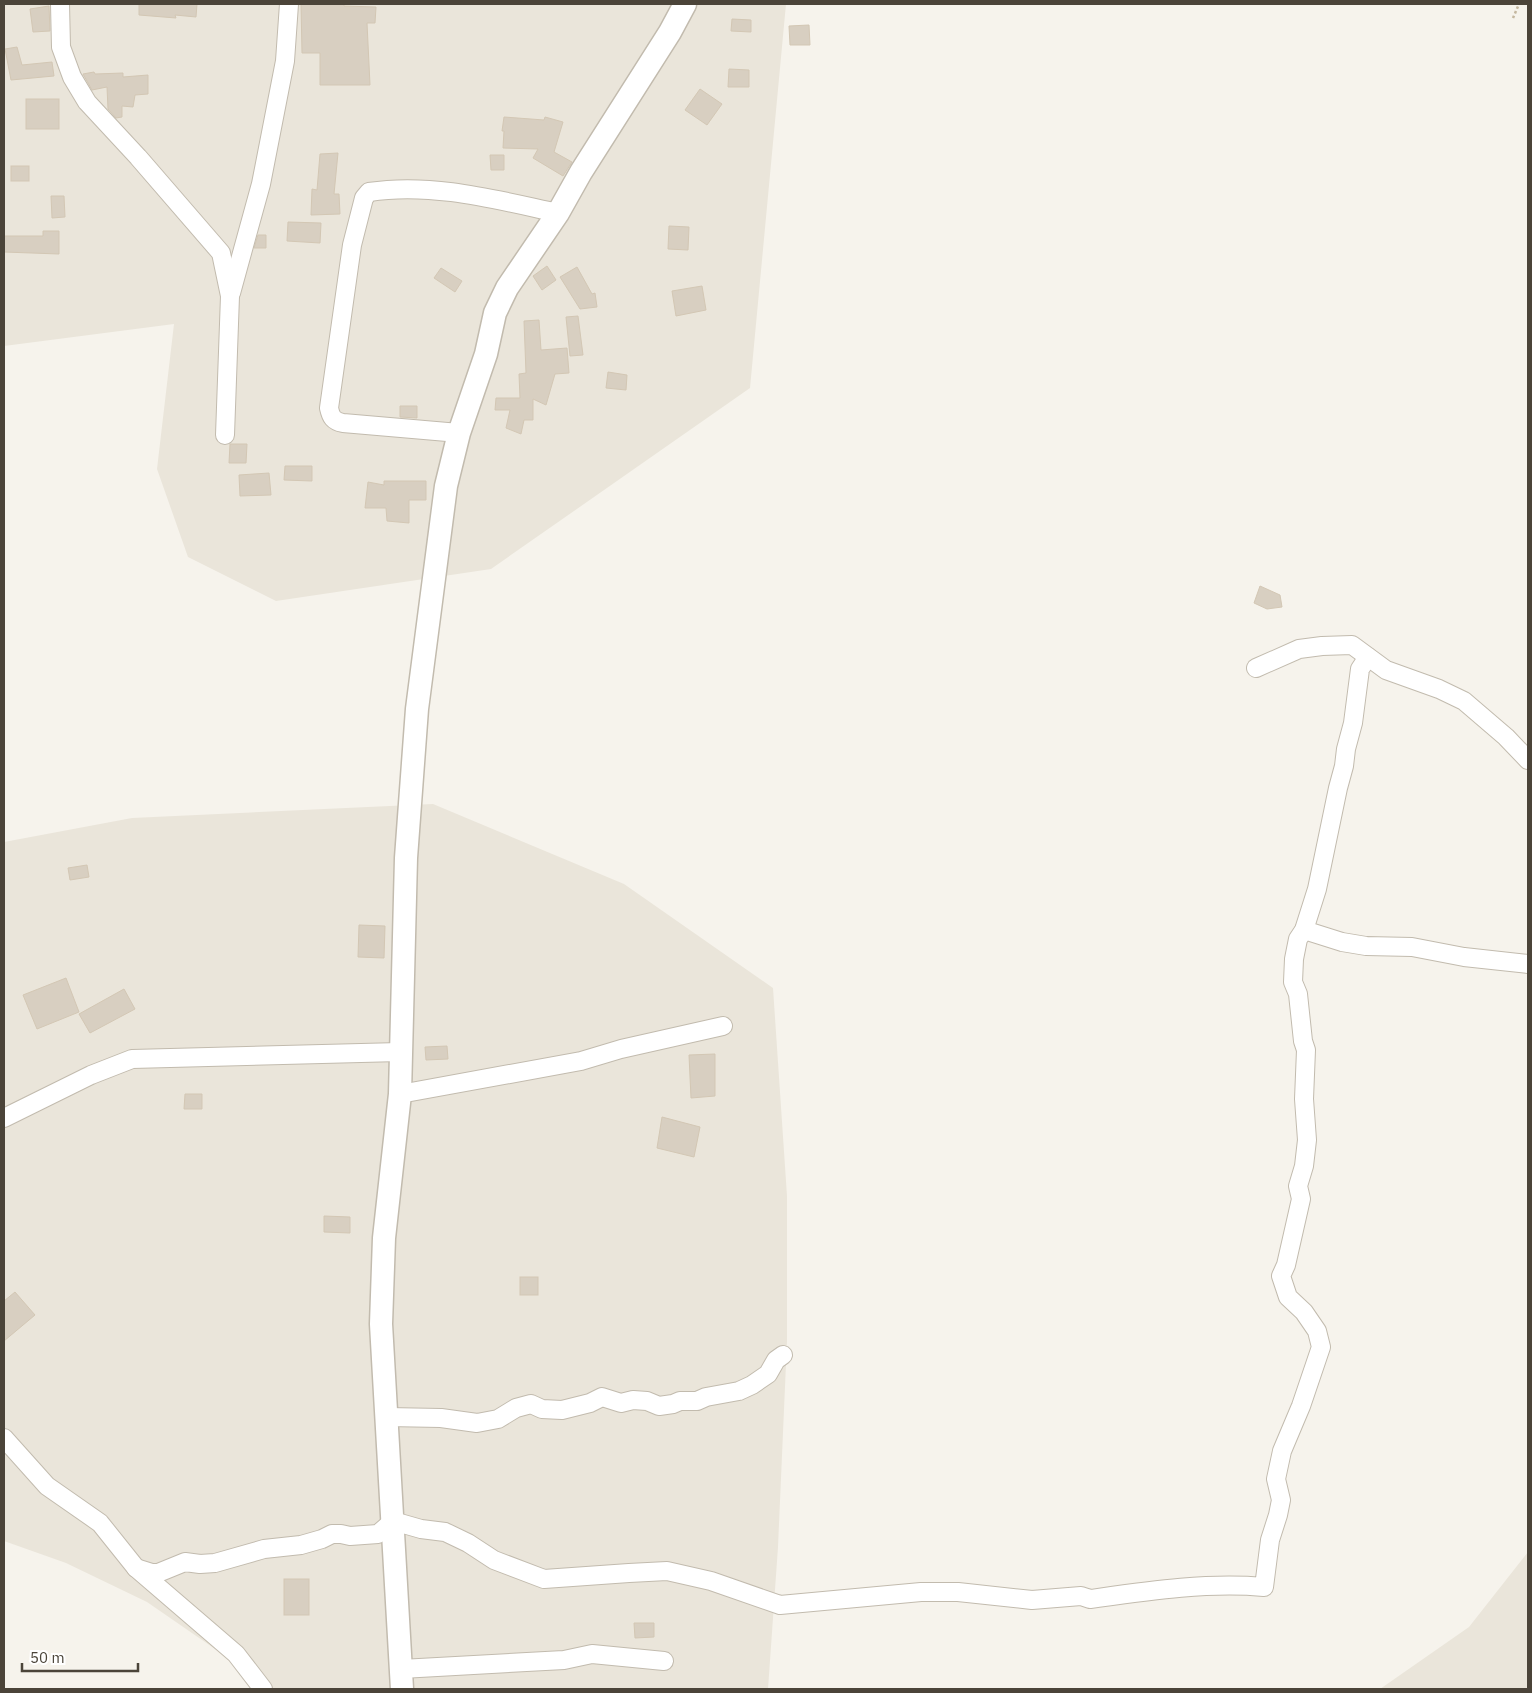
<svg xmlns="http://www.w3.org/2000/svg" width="1532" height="1693" viewBox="0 0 1532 1693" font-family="'IBM Plex Sans',sans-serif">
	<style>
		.residential { fill: #eae5da }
		.building { fill: #d8cfc1; stroke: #d3c7b4 }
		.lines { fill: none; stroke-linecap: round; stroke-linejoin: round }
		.minor-casing { stroke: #c2bbae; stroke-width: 20 }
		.tertiary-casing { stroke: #c2bbae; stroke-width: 25 }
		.path { stroke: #c4b79f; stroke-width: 2.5; stroke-dasharray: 2.5 2.5; stroke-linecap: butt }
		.minor { stroke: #fff; stroke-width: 18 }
		.tertiary { stroke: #fff; stroke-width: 22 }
	</style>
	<rect width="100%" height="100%" fill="#f6f3ec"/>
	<!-- residential -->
	<g class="residential">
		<path d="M 4,4 L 786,4 L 750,388 L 491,569 L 276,601 L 188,557 L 157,469 L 174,324 L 4,346 Z"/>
		<path d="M 433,804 L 624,884 L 773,988 L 787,1196 L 787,1341 L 778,1547 L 768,1689 L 273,1689 L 147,1602 L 66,1563 L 4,1541 L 4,842 L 132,818 Z"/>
		<path d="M 1528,1552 L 1528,1689 L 1380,1689 L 1469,1627 Z"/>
	</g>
	<!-- building -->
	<g class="building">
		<path d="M 139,4 L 197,4 L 196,17 L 175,15 L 176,18 L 139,15 Z"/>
		<path d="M 301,4 L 344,4 L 344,6 L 376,7 L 375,23 L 367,23 L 370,85 L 320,85 L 320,53 L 302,53 Z"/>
		<path d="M 49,6 L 50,31 L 33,32 L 30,9 Z"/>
		<path d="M 732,19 L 751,20 L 751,32 L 731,31 Z"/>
		<path d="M 809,25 L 810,45 L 790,45 L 789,26 Z"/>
		<path d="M 17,47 L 22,65 L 52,62 L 54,76 L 11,80 L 5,49 Z"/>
		<path d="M 729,69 L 749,70 L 749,87 L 728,87 Z"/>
		<path d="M 94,72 L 95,74 L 123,73 L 123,77 L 148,75 L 148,94 L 135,95 L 133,107 L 122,106 L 122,117 L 116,118 L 108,109 L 107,87 L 92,90 L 83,74 Z"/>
		<path d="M 700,89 L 722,104 L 707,125 L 685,110 Z"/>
		<rect x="26" y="99" width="33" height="30"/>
		<path d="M 504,117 L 544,120 L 545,117 L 563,122 L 554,152 L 572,162 L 563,176 L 533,158 L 538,149 L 503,148 L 504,131 L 502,131 Z"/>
		<path d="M 338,153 L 334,194 L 339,194 L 340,214 L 311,215 L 312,189 L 317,190 L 320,154 Z"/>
		<path d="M 490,155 L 504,155 L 504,170 L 491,170 Z"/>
		<rect x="11" y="166" width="18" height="15"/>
		<path d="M 51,196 L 64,196 L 65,217 L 52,218 Z"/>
		<path d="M 288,222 L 321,223 L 320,243 L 287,241 Z"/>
		<path d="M 669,226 L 689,227 L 688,250 L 668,249 Z"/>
		<path d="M 43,231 L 59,231 L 59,254 L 4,252 L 4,236 L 43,236 Z"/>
		<path d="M 258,235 L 266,235 L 266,248 L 254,248 Z"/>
		<path d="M 547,266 L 556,280 L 542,290 L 533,276 Z"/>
		<path d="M 577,267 L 592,294 L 595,293 L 597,307 L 580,309 L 560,277 Z"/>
		<path d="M 441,268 L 462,281 L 455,292 L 434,278 Z"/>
		<path d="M 702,286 L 706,310 L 676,316 L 672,291 Z"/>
		<path d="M 578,316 L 583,355 L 570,356 L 566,317 Z"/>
		<path d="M 539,320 L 541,350 L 567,348 L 569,373 L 555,374 L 546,405 L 533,399 L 533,420 L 524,420 L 521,434 L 506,428 L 510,410 L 495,410 L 496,398 L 520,398 L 519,374 L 526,373 L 524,321 Z"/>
		<path d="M 608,372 L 627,375 L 626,390 L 606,388 Z"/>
		<path d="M 400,406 L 417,406 L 417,418 L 400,417 Z"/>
		<path d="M 230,444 L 247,444 L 246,463 L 229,463 Z"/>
		<path d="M 285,466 L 312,466 L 312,481 L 284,480 Z"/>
		<path d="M 269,473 L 271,495 L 240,496 L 239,475 Z"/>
		<path d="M 384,481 L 426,481 L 426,500 L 409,500 L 409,523 L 387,521 L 386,508 L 365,508 L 368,482 L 384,485 Z"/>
		<path d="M 1260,586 L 1280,595 L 1282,607 L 1267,609 L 1254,603 Z"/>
		<path d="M 87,865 L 89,877 L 70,880 L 68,868 Z"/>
		<path d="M 359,925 L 385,926 L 384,958 L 358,957 Z"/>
		<path d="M 66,978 L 79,1012 L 37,1029 L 23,995 Z"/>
		<path d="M 124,989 L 135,1009 L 90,1033 L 79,1014 Z"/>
		<path d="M 447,1046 L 448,1059 L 426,1060 L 425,1047 Z"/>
		<path d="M 715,1054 L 715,1096 L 691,1098 L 689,1055 Z"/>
		<path d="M 185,1094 L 202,1094 L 202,1109 L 184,1109 Z"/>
		<path d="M 662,1117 L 700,1127 L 694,1157 L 657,1148 Z"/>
		<path d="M 324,1216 L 350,1217 L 350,1233 L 324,1232 Z"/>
		<rect x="520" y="1277" width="18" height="18"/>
		<path d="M 15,1292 L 35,1315 L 4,1341 L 4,1301 Z"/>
		<rect x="284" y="1579" width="25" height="36"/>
		<path d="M 634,1623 L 654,1623 L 654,1637 L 635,1638 Z"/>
	</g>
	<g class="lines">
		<!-- minor casing -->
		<g class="minor-casing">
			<g id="minor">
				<path d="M 60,4 L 61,47 L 72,77 L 87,102 L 138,157 L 221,253 L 230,296 L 225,435"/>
				<path d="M 231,293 L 261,184 L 285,61 L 289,4"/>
				<path d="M 459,433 L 343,423 C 333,421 331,417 329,408 L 352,245 L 364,198 L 369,192 C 432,182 497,200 558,213"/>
				<path d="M 1256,668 L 1299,649 L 1322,646 L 1352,645 L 1386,670 L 1439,689 L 1464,701 L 1506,737 L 1528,760"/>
				<path d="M 1304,930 L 1342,942 L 1366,946 L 1412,947 L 1464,957 L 1528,964"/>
				<path d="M 400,1094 L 581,1061 L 621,1049 L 723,1026"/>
				<path d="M 4,1118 L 91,1075 L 132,1059 L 400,1052"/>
				<path d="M 387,1417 L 441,1418 L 477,1423 L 498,1419 L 516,1408 L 531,1404 L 542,1409 L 562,1410 L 590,1403 L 602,1397 L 621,1403 L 633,1400 L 647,1401 L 659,1406 L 673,1404 L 680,1401 L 697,1401 L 706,1397 L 739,1391 L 752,1385 L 768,1374 L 776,1360 L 783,1355"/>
				<path d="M 4,1438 L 47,1486 L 100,1523 L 136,1568 L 236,1654 L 263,1689"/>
				<path d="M 136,1568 L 152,1573 L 158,1573 L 185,1562 L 200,1564 L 215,1563 L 264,1549 L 301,1545 L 322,1539 L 332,1534 L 341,1534 L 350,1536 L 378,1534 L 393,1521 L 421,1529 L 445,1532 L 468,1543 L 494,1560 L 544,1579 L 629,1573 L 667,1571 L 711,1581 L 780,1605 L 921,1592 L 958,1592 L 1032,1600 L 1081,1596 L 1090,1599 C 1147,1591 1206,1582 1264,1587 L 1270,1540 L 1278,1515 L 1281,1500 L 1276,1479 L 1282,1451 L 1301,1406 L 1321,1347 L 1317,1331 L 1304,1312 L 1288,1297 L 1281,1276 L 1286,1265 L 1301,1199 L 1298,1186 L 1304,1166 L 1307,1140 L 1304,1099 L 1306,1050 L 1303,1041 L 1298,994 L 1293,982 L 1294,959 L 1298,939 L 1304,930 L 1317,889 L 1338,788 L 1344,766 L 1346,749 L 1353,723 L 1360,669 L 1368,657"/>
				<path d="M 401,1669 L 564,1660 L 592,1654 L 664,1661"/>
			</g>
		</g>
		<!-- tertiary casing -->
		<g class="tertiary-casing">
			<path id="tertiary" d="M 402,1689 L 381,1324 L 384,1238 L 400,1094 L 406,858 L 417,709 L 446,486 L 459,433 L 486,354 L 495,313 L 507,288 L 558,213 L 581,172 L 670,32 L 685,4"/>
		</g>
		<!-- path -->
		<path class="path" d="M 1513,18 L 1519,4"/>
		<!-- minor -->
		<use href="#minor" class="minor"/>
		<!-- tertiary -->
		<use href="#tertiary" class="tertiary"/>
	</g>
	<!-- border -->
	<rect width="1532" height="1693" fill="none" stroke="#4b4439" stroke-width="10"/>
	<!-- scale -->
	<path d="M22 1663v8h116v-8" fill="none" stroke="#4b4439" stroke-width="2.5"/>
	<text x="30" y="1663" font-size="15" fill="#4b4439" stroke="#ffffff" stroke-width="4" paint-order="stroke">50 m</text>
</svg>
